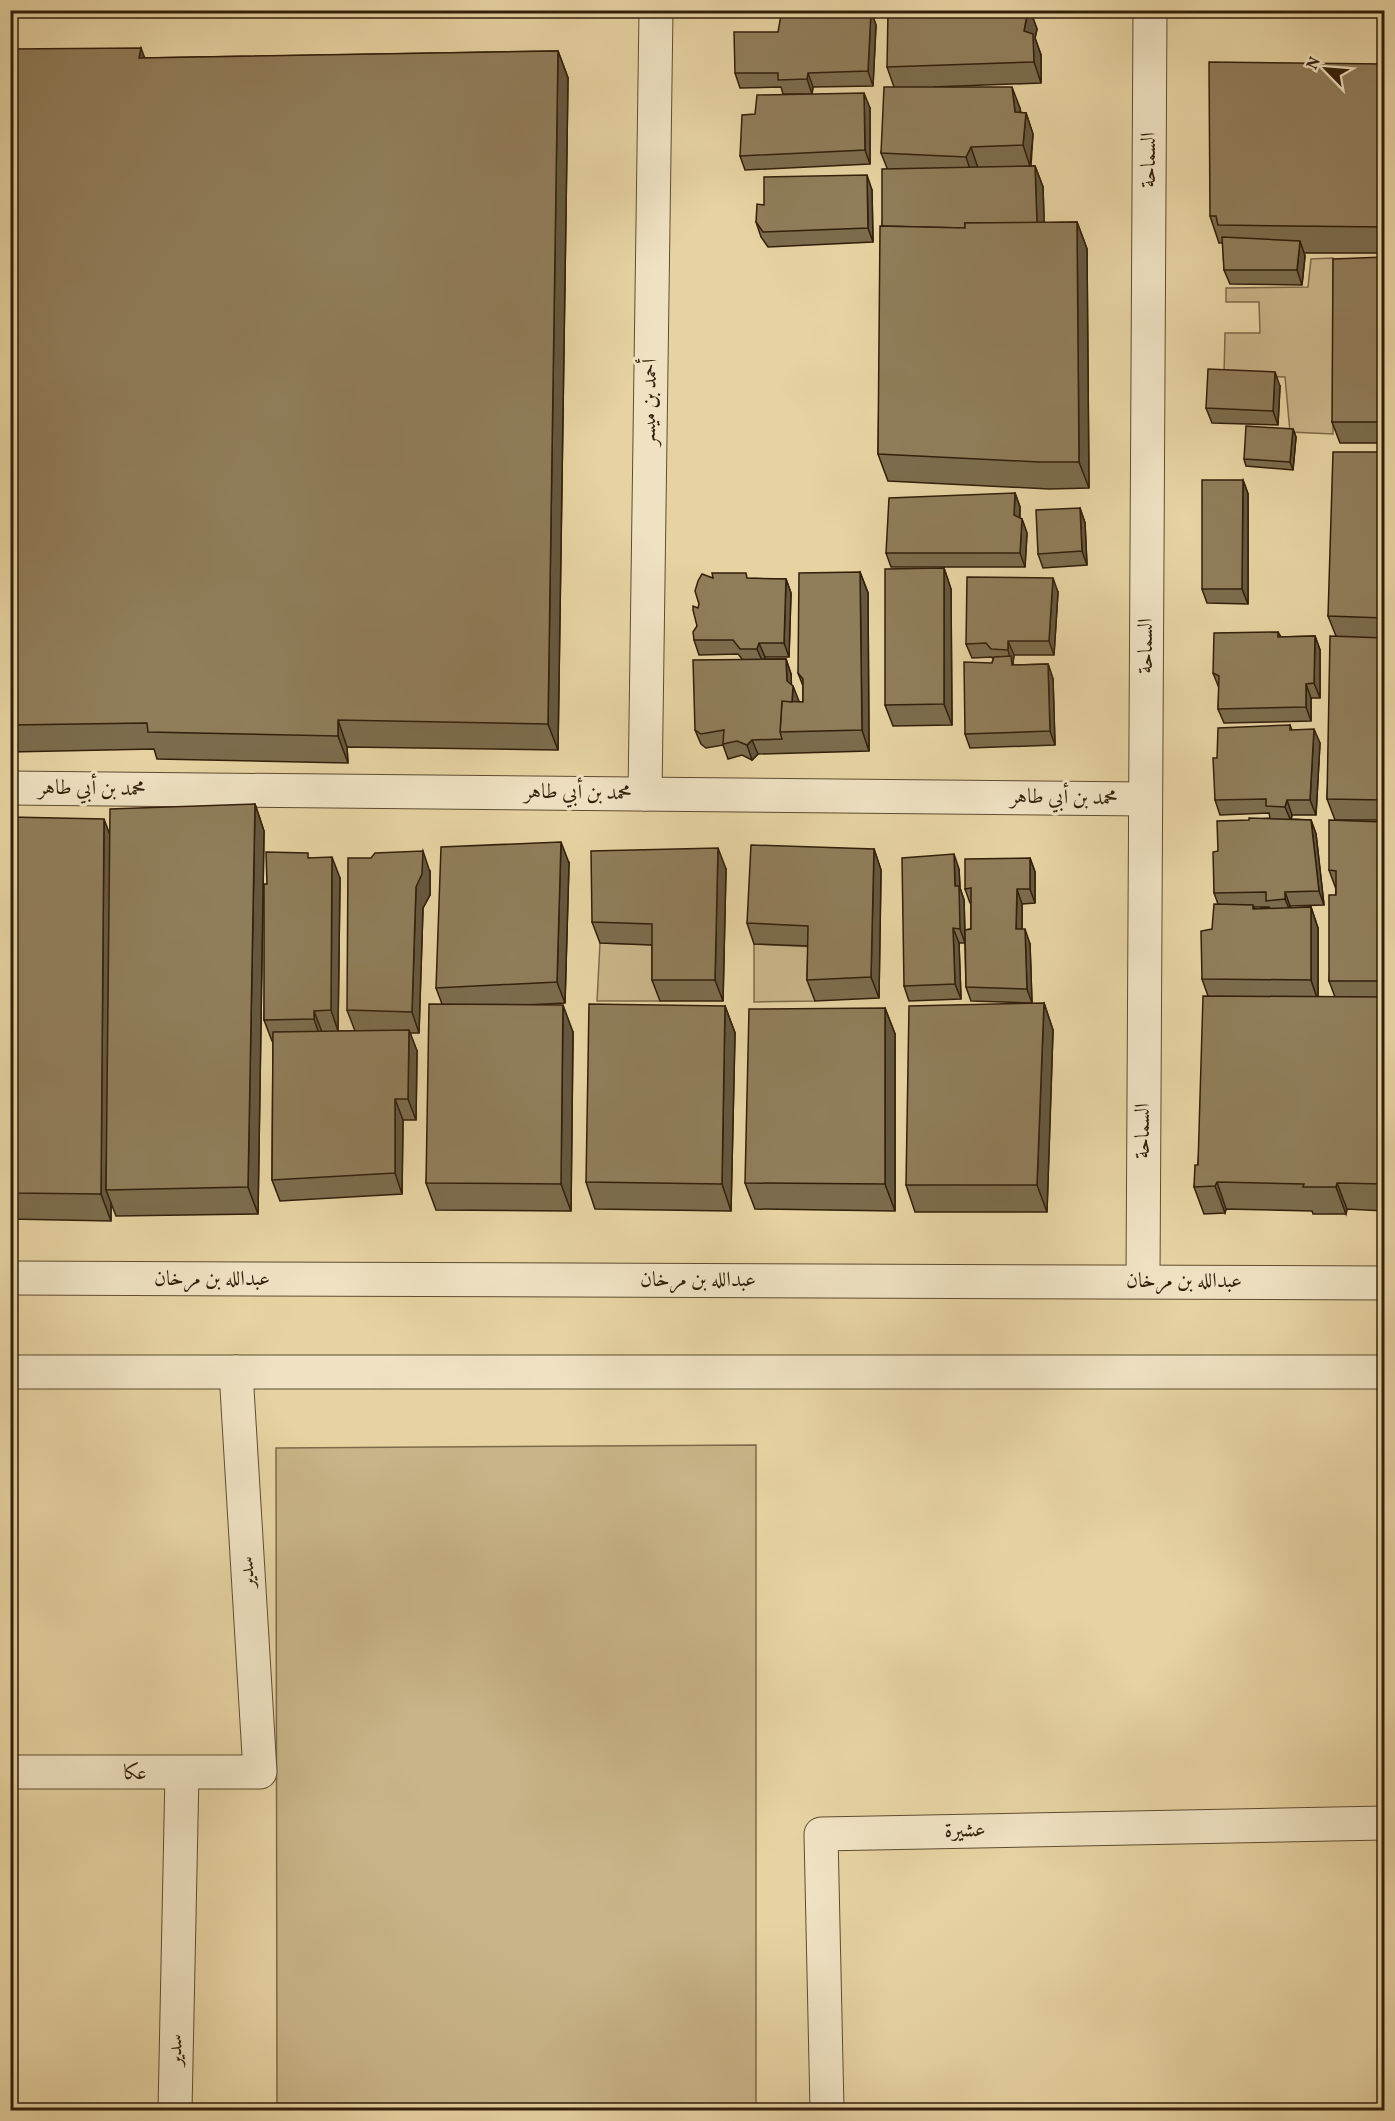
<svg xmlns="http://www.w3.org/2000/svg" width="1395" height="2121" viewBox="0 0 1395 2121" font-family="Vollkorn,Amiri,serif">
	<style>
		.green { fill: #c8b488; stroke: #7d6a4a; stroke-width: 1.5 }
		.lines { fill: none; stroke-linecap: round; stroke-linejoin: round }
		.minor-casing { stroke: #5f4c31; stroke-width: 35 }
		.tertiary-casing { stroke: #5f4c31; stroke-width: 35 }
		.minor { stroke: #efe2c3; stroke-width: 33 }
		.tertiary { stroke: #efe2c3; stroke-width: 33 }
		.wall { fill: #7c6c4d; stroke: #321f0b; stroke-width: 1.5; fill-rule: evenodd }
		.shaded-wall { fill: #65583f; stroke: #321f0b; stroke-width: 1.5 }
		.building { fill: #907d5a; stroke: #321f0b; stroke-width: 1.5 }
		.labels { text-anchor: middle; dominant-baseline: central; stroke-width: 6; stroke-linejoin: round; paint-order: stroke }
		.street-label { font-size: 21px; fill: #321f0b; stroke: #efe2c3 }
	</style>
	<rect width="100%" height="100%" fill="#e7d3a2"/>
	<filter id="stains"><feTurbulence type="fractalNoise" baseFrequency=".00333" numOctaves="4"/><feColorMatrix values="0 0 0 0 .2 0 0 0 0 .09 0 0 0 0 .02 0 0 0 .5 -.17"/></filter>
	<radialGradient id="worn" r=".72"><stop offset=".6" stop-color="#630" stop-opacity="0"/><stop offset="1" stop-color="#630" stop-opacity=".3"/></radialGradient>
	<!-- green -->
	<g class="green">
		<path d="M 1333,258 L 1333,434 L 1290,432 L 1285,377 L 1224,375 L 1225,333 L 1260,333 L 1259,302 L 1226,302 L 1226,288 L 1308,287 L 1311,259 Z"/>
		<path d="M 600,943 L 660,945 L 660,1001 L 597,1001 Z"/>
		<path d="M 754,944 L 816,947 L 815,1001 L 754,1002 Z"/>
		<path d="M 756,1445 L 756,2110 L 277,2110 L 276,1448 Z"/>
	</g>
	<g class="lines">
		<!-- minor casing -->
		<g class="minor-casing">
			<g id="minor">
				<path d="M 10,788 L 1145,799"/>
				<path d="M 645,794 L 656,10"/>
				<path d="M 1143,1281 L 1150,10"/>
				<path d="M 10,1772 L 260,1772 L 236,1372"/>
				<path d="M 175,2110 L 182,1773"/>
				<path d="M 827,2110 L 821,1834 L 1384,1823"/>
			</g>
		</g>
		<!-- tertiary casing -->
		<g class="tertiary-casing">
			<g id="tertiary">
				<path d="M 10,1278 L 1384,1283"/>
				<path d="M 10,1372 L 1384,1372"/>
			</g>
		</g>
		<!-- minor -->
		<use href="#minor" class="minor"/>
		<!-- tertiary -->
		<use href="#tertiary" class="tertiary"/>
	</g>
	<!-- wall -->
	<g class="wall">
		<path d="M 907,10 L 1030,10 L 1037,29 L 1035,38 L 1041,55 L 1041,83 L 933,87 L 1020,108 L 1021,113 L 1026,113 L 1033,134 L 1031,166 L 1035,166 L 1043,187 L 1044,223 L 1077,222 L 1087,249 L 1089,488 L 1049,489 L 888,481 L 878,454 L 882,226 L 887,168 L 881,153 L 894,87 L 887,67 Z"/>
		<path d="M 871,11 L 876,25 L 873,86 L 813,87 L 812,94 L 783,94 L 781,87 L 740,88 L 735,73 L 778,32 L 807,15 Z"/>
		<path d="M 10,49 L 144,58 L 558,51 L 568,78 L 558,750 L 347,747 L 348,763 L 157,759 L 154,749 L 10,752 Z"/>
		<path d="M 1384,64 L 1384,253 L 1304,253 L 1305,256 L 1302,285 L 1230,284 L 1224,270 L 1223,243 L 1219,243 L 1210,216 Z"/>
		<path d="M 870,108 L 870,164 L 745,170 L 740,156 Z"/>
		<path d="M 872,190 L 873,242 L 768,247 L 761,237 L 756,222 L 764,205 Z"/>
		<path d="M 1384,257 L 1384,443 L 1340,443 L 1332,422 Z"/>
		<path d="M 1280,386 L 1278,425 L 1212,423 L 1206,408 Z"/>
		<path d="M 1293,429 L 1296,437 L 1293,470 L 1246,466 L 1244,459 Z"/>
		<path d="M 1384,452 L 1384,820 L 1335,820 L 1327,799 L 1336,636 L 1328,616 Z"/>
		<path d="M 1243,480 L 1248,494 L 1248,604 L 1207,603 L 1202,589 Z"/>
		<path d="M 1015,493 L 1020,507 L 1020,518 L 1022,519 L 1027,533 L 1025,567 L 891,567 L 886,553 Z"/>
		<path d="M 1080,508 L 1085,523 L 1087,565 L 1043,568 L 1038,554 Z"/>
		<path d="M 944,568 L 951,589 L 952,725 L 893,726 L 885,705 Z"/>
		<path d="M 860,572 L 868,593 L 869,751 L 758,754 L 752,760 L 742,755 L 728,759 L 723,745 L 706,748 L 701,744 L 695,730 L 742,659 L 738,654 L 699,655 L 694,640 L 697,626 L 698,608 L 713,578 L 786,579 L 791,593 L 789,657 L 765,657 L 764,659 L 786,659 L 791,674 L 791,685 L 793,686 L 798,702 L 803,702 L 803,686 L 798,673 Z"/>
		<path d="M 1058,592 L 1054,655 L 1014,655 L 1013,663 L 1014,665 L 1048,664 L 1053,679 L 1055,745 L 970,748 L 965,734 L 993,660 L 992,657 L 972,658 L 966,644 Z"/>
		<path d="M 1278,632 L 1281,637 L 1315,636 L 1320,650 L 1320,698 L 1311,698 L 1311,721 L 1224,723 L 1218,709 L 1219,688 L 1213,673 Z"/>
		<path d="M 1290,725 L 1292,730 L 1320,743 L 1316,815 L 1292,815 L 1291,819 L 1311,820 L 1316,834 L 1324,905 L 1290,906 L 1290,908 L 1311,907 L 1318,928 L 1318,997 L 1335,997 L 1329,981 L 1336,889 L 1329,870 L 1384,822 L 1384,1211 L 1347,1209 L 1346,1214 L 1313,1214 L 1312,1211 L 1226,1209 L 1225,1213 L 1204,1214 L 1194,1187 L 1198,1165 L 1208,996 L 1202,979 L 1218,904 L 1214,893 L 1218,851 L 1249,820 L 1270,818 L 1269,813 L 1220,815 L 1215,800 L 1217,758 ZM 1254,907 L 1269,907 L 1269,908 L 1255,909 Z"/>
		<path d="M 255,804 L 264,831 L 258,1214 L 116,1216 L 111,1203 L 111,1221 L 10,1219 L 10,817 L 109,834 Z"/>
		<path d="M 874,849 L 881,870 L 879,998 L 815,1001 L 807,980 L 808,946 L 754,944 L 747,923 Z"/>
		<path d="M 310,858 L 340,878 L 338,1031 L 355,1031 L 347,1010 L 430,872 L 430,895 L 423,908 L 419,1033 L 410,1033 L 417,1051 L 416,1120 L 403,1120 L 402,1194 L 280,1201 L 272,1180 L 273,1041 L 272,1041 L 264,1020 L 267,884 Z"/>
		<path d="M 1030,858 L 1035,872 L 1035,903 L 1022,904 L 1022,929 L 1030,944 L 1032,1003 L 971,1001 L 966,987 L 965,943 L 959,943 L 961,999 L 909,1001 L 904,986 L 959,869 L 960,888 L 964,900 L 965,930 L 971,929 L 971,903 L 970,903 L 965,889 Z"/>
		<path d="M 569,863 L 565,1003 L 524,1005 L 573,1032 L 571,1211 L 436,1210 L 426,1183 L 442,1004 L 436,988 Z"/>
		<path d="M 726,869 L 723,1001 L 660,1001 L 652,980 L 652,945 L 600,943 L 592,922 Z"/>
		<path d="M 1044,1003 L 1053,1030 L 1047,1212 L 915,1212 L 906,1185 Z"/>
		<path d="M 725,1006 L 735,1033 L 731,1211 L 595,1209 L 586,1182 Z"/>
		<path d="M 885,1008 L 895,1034 L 895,1211 L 755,1209 L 745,1183 Z"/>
	</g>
	<!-- shaded-wall -->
	<g class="shaded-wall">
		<path d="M 1028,10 L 1030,10 L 1037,29 L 1035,38 L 1041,55 L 1041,83 L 1024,31 Z"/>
		<path d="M 871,11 L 876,25 L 873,86 L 868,71 Z"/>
		<path d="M 141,48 L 151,75 L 139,58 Z"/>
		<path d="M 558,51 L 568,78 L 558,750 L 548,724 Z"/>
		<path d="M 808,73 L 813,87 L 812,94 L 807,79 Z"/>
		<path d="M 1012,87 L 1020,108 L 1022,133 L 1015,112 Z"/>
		<path d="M 864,93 L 870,108 L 870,164 L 865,150 Z"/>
		<path d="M 1026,113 L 1033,134 L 1030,166 L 1023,145 Z"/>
		<path d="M 971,147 L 978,168 L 973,178 L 966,157 Z"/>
		<path d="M 1035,166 L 1043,187 L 1045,249 L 1037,228 Z"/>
		<path d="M 867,175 L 872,190 L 873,242 L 868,228 Z"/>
		<path d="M 1077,222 L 1087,249 L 1089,488 L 1079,462 Z"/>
		<path d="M 1300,241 L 1305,256 L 1302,285 L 1297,270 Z"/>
		<path d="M 1275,372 L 1280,386 L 1278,425 L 1273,411 Z"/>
		<path d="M 1293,429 L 1296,437 L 1293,470 L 1290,462 Z"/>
		<path d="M 1243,480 L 1248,494 L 1248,604 L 1242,589 Z"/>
		<path d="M 1015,493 L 1020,507 L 1019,529 L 1014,515 Z"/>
		<path d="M 1080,508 L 1085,523 L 1087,565 L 1082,551 Z"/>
		<path d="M 1022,519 L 1027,533 L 1025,567 L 1020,553 Z"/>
		<path d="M 944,568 L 951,589 L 952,725 L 944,704 Z"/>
		<path d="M 860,572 L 868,593 L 869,751 L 862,730 Z"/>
		<path d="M 1053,578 L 1058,592 L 1054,655 L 1049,641 Z"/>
		<path d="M 786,579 L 791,593 L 789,657 L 784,643 Z"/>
		<path d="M 1315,636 L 1320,650 L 1320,698 L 1314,683 Z"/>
		<path d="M 1008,641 L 1014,655 L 1013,663 L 1016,670 L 1012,665 L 1008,650 Z"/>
		<path d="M 759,643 L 765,657 L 763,663 L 757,649 Z"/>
		<path d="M 786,659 L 791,674 L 792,695 L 787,681 Z"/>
		<path d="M 1048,664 L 1053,679 L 1055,745 L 1050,731 Z"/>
		<path d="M 1306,684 L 1311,698 L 1311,721 L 1306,707 Z"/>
		<path d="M 793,686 L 799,701 L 797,723 L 792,708 Z"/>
		<path d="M 338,720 L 347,747 L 348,763 L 338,736 Z"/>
		<path d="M 1314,729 L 1320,743 L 1316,815 L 1310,800 Z"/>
		<path d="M 752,740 L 758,754 L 752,760 L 747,745 Z"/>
		<path d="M 1287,800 L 1292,815 L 1291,821 L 1285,807 Z"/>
		<path d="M 255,804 L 264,831 L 258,1214 L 248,1187 Z"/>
		<path d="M 104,819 L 114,846 L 106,1190 L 111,1203 L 111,1221 L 101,1194 Z"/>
		<path d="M 1311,820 L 1316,834 L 1324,905 L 1319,891 Z"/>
		<path d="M 561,842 L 569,863 L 565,1003 L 557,982 Z"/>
		<path d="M 718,848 L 726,869 L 723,1001 L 715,980 Z"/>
		<path d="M 874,849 L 881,870 L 879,998 L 871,977 Z"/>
		<path d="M 423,851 L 430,872 L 430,895 L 423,908 L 419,1033 L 412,1012 L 416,887 Z"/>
		<path d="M 954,854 L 959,869 L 960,888 L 964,900 L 965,943 L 960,929 L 955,886 Z"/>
		<path d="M 332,857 L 340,878 L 338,1031 L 331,1010 Z"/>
		<path d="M 1030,858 L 1035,872 L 1035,903 L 1030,889 Z"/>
		<path d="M 1017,889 L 1022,904 L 1022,943 L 1016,929 Z"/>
		<path d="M 1285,892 L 1290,906 L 1291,913 L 1285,899 Z"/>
		<path d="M 1311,907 L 1318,928 L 1318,1001 L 1311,980 Z"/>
		<path d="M 953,928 L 959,943 L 961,999 L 955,984 Z"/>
		<path d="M 1025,929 L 1030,944 L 1032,1003 L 1027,989 Z"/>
		<path d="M 1044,1003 L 1053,1030 L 1047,1212 L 1037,1185 Z"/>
		<path d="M 563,1005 L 573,1032 L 571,1211 L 561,1184 Z"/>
		<path d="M 725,1006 L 735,1033 L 731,1211 L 722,1184 Z"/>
		<path d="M 885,1008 L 895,1034 L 895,1211 L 885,1184 Z"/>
		<path d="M 314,1011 L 322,1032 L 321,1040 L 314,1019 Z"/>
		<path d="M 409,1030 L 417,1051 L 416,1120 L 408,1099 Z"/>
		<path d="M 395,1099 L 403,1120 L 402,1194 L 395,1173 Z"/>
		<path d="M 1217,1182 L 1226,1209 L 1225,1213 L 1215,1186 Z"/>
		<path d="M 1337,1183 L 1347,1209 L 1346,1214 L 1336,1187 Z"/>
	</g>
	<!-- building -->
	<g class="building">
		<path d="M 807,10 L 871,11 L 868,71 L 808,73 L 807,79 L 778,80 L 778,73 L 735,73 L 734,32 L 778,32 L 781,15 L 807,15 Z"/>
		<path d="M 1028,10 L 1024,31 L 1033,34 L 1034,62 L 887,67 L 888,11 Z"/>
		<path d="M 141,48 L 139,58 L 558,51 L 548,724 L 338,720 L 338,736 L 148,732 L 147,723 L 10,725 L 10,49 Z"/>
		<path d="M 1209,62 L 1384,64 L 1384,227 L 1218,225 L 1216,216 L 1210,216 Z"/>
		<path d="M 884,87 L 1012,87 L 1015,112 L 1026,113 L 1023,145 L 971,147 L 966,157 L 881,153 Z"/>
		<path d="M 864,93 L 865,150 L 740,156 L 742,115 L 755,114 L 757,95 Z"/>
		<path d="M 1035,166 L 1037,223 L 965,223 L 965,228 L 882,226 L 882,169 Z"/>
		<path d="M 867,175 L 868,228 L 763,232 L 756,222 L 757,204 L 764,205 L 764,177 Z"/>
		<path d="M 1077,222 L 1079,462 L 1039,462 L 878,454 L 880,226 L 965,228 L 965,223 Z"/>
		<path d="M 1222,237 L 1300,241 L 1297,270 L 1224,270 Z"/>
		<path d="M 1384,257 L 1384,422 L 1332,422 L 1333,259 Z"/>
		<path d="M 1208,369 L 1275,372 L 1273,411 L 1206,408 Z"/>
		<path d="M 1246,426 L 1293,429 L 1290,462 L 1244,459 Z"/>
		<path d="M 1333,452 L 1384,452 L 1384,618 L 1328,616 Z"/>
		<path d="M 1202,480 L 1243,480 L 1242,589 L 1202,589 Z"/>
		<path d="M 1015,493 L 1014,515 L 1022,519 L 1020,553 L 886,553 L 889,498 Z"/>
		<path d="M 1080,508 L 1082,551 L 1038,554 L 1036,510 Z"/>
		<path d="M 944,568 L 944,704 L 885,705 L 885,569 Z"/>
		<path d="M 860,572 L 862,730 L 780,732 L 782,701 L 803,702 L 803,679 L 798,673 L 799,573 Z"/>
		<path d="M 712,573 L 746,573 L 747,578 L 786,579 L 784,643 L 759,643 L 757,649 L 740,649 L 733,640 L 694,640 L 693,632 L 697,626 L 693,610 L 693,606 L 698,608 L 699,604 L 695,591 L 698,581 L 702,574 L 713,578 Z"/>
		<path d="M 967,577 L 1053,578 L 1049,641 L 1008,641 L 1008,650 L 991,649 L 986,643 L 966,644 Z"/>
		<path d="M 1278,632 L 1278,637 L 1315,636 L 1314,683 L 1306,684 L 1306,707 L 1218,709 L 1219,676 L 1213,673 L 1214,633 Z"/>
		<path d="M 1330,636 L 1384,638 L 1384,800 L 1327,799 Z"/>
		<path d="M 1011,656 L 1012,665 L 1048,664 L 1050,731 L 965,734 L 964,662 L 992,663 L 994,657 Z"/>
		<path d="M 786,659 L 787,681 L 793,686 L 792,702 L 782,701 L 780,732 L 782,739 L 752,740 L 747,745 L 737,741 L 723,744 L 724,730 L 701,734 L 695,730 L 693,660 Z"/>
		<path d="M 1290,725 L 1290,730 L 1314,729 L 1310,800 L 1287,800 L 1285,807 L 1266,806 L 1266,799 L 1215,800 L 1213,758 L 1217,758 L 1218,728 Z"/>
		<path d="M 255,804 L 248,1187 L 106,1190 L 110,809 Z"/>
		<path d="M 10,817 L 104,819 L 101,1194 L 10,1193 Z"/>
		<path d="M 1249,818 L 1311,820 L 1319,891 L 1285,892 L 1285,899 L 1266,901 L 1266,892 L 1214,893 L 1213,852 L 1218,851 L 1217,821 L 1249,820 Z"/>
		<path d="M 1329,820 L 1384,822 L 1384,981 L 1329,981 L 1329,895 L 1336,895 L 1336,871 L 1329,870 Z"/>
		<path d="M 561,842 L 557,982 L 436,988 L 441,847 Z"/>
		<path d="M 751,845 L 874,849 L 871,977 L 807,980 L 808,926 L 747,923 Z"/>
		<path d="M 718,848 L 715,980 L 652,980 L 652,924 L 592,922 L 591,851 Z"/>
		<path d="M 423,851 L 422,874 L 416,887 L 412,1012 L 347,1010 L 348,858 L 371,858 L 375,853 Z"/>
		<path d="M 266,852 L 308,853 L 308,858 L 332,857 L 331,1010 L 314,1011 L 314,1019 L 264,1020 L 264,884 L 267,884 Z"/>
		<path d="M 954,854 L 955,886 L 959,886 L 960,929 L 953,928 L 955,984 L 904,986 L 902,858 Z"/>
		<path d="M 1030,858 L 1030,889 L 1017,889 L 1016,929 L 1025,929 L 1027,989 L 966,987 L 965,930 L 971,929 L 971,888 L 965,889 L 965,859 Z"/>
		<path d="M 1214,904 L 1253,905 L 1253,909 L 1311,907 L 1311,980 L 1202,979 L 1201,931 L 1212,929 Z"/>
		<path d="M 1203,996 L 1384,997 L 1384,1184 L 1337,1183 L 1336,1187 L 1303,1187 L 1304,1184 L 1217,1182 L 1215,1186 L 1194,1187 L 1195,1165 L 1198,1165 Z"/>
		<path d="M 1044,1003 L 1037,1185 L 906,1185 L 909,1006 Z"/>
		<path d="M 429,1004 L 563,1005 L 561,1184 L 426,1183 Z"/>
		<path d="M 589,1004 L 725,1006 L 722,1184 L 586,1182 Z"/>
		<path d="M 885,1008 L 885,1184 L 745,1183 L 749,1009 Z"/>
		<path d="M 409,1030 L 408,1099 L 395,1099 L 395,1173 L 272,1180 L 273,1032 Z"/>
	</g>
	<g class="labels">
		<!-- street labels -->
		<g class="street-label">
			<text transform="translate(1149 160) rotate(-90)">السماحة</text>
			<text transform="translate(650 402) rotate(-89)">أحمد بن ميسر</text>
			<text transform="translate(1146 646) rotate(-90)">السماحة</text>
			<text transform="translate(92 789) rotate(1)">محمد بن أبي طاهر</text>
			<text transform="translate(578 793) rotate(1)">محمد بن أبي طاهر</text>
			<text transform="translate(1064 798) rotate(1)">محمد بن أبي طاهر</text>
			<text transform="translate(1143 1131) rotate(-90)">السماحة</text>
			<text x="212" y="1279">عبدالله بن مرخان</text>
			<text x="698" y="1280">عبدالله بن مرخان</text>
			<text x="1184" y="1281">عبدالله بن مرخان</text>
			<text transform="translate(248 1572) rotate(-93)">سدير</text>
			<text x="135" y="1773">عكا</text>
			<text transform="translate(965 1831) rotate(-1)">عشيرة</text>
			<text transform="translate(176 2050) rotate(-89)">سدير</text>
		</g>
	</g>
	<!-- margin -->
	<rect width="1395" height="2121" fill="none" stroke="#e7d3a2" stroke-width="36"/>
	<rect x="12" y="12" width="1371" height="2097" fill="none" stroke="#321f0b" stroke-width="3"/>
	<rect x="18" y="18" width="1359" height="2085" fill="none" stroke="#321f0b" stroke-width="1.5"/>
	<!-- north arrow -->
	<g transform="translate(1326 69) rotate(295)" stroke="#efe2c3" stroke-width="4.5" paint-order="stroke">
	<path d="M0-4.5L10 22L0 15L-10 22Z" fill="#321f0b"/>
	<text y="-9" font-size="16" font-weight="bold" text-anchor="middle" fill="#321f0b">N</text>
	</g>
	<rect width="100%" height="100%" filter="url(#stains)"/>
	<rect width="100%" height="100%" fill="url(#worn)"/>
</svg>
